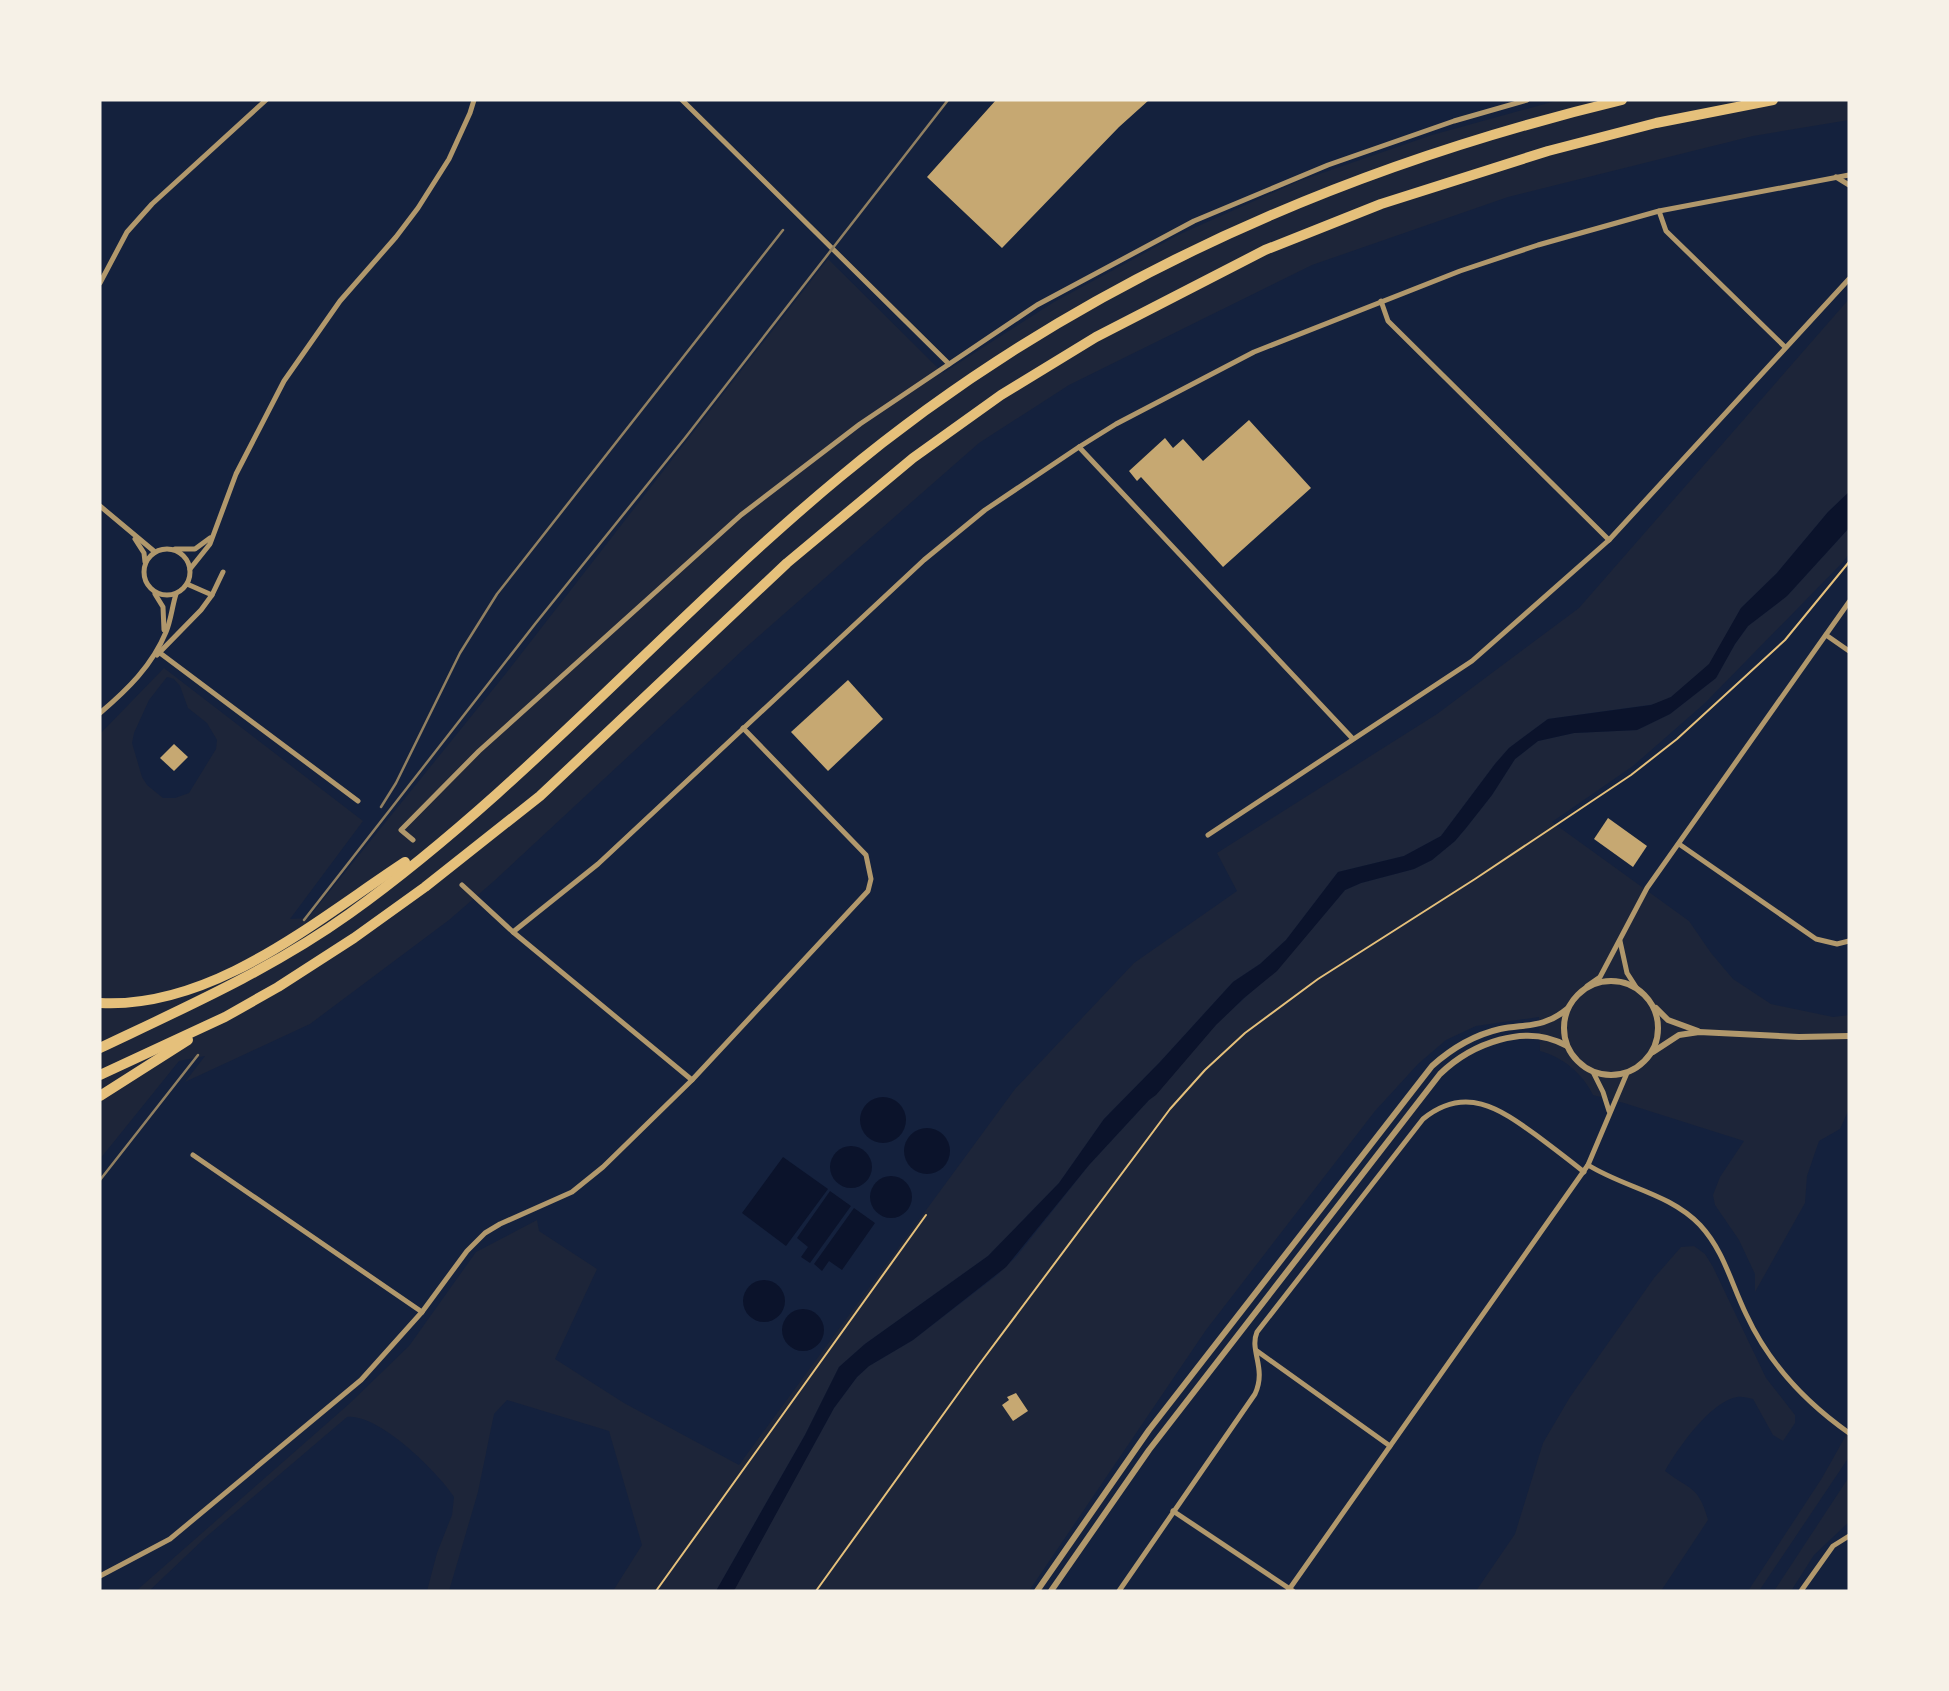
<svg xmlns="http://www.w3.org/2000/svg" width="1949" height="1691" viewBox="0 0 1949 1691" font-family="'Times New Roman',serif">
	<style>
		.green { fill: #1d2539; fill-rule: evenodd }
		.water { fill: #0b132b }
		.building { fill: #c6a872 }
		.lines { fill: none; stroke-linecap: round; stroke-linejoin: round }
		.path { stroke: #e5c07b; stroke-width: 2 }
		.minor { stroke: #b1986c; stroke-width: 5 }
		.tertiary { stroke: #b1986c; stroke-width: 6 }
		.motorway { stroke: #e5c07b; stroke-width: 10 }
		.rail { stroke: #918062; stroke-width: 2.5 }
	</style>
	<rect width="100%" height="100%" fill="#14213d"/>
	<!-- green -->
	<g class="green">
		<path d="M 1559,100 L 1849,100 L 1849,120 L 1753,136 L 1508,197 L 1312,265 L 1069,385 L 979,443 L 744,649 L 494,881 L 449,920 L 310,1024 L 185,1082 L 205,1056 L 179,1061 L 100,1159 L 100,734 L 164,668 L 363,821 L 290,919 L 308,918 L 507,672 L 828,259 L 943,373 L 1054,302 L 1178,235 L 1299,181 L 1432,135 ZM 167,677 L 174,679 L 180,686 L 188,708 L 207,723 L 217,740 L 216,749 L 189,793 L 175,798 L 163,798 L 147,785 L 142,777 L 132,743 L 134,733 L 149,700 Z"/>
		<path d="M 1849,299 L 1849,492 L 1828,512 L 1777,573 L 1741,608 L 1710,664 L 1671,697 L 1656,704 L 1548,719 L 1509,748 L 1495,764 L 1441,836 L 1404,856 L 1338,872 L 1286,940 L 1260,964 L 1233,982 L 1160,1062 L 1104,1119 L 1059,1183 L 988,1256 L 865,1344 L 839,1367 L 805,1435 L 716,1591 L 613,1591 L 642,1545 L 609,1431 L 507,1400 L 494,1414 L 478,1492 L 449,1591 L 427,1591 L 437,1553 L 452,1515 L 454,1497 C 438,1472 378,1413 347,1417 L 206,1537 L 149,1591 L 136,1591 L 349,1404 L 409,1346 L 476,1252 L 537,1220 L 539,1231 L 597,1269 L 555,1359 L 624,1403 L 739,1465 L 1015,1089 L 1134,963 L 1237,891 L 1217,853 L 1437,714 L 1579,608 Z"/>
		<path d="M 1849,528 L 1849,554 L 1843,562 L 1705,703 L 1633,766 L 1552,822 L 1689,921 L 1711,953 L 1733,979 L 1771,1004 L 1833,1017 L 1849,1015 L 1849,1109 L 1840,1129 L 1819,1141 L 1807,1176 L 1805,1203 L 1755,1292 L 1755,1274 L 1739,1240 L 1715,1205 L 1713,1195 L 1720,1177 L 1744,1141 L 1624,1103 L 1593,1095 C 1583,1074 1563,1057 1540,1051 L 1539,1017 L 1476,1026 L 1446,1040 L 1418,1064 L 1375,1111 L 1206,1330 L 1029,1591 L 733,1591 L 834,1408 L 857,1377 L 869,1366 L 913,1340 L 996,1276 L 1016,1257 L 1089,1165 L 1149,1100 L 1156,1094 L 1215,1025 L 1282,964 L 1345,890 L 1361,883 L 1414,869 L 1432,860 L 1455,841 L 1466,828 L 1492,795 L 1515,759 L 1538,741 L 1574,733 L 1637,730 L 1670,714 L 1716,678 L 1735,644 L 1748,626 L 1787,596 Z"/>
		<path d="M 1694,1246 L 1705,1254 L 1713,1267 L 1766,1378 L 1795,1415 L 1795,1423 L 1783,1441 L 1773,1435 L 1753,1399 C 1748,1398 1741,1396 1737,1397 C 1711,1401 1677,1449 1665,1471 C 1690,1490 1699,1486 1708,1520 L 1661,1591 L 1476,1591 L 1515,1534 L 1543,1443 L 1570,1397 L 1654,1278 L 1681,1247 Z"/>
		<path d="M 1849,1430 L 1849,1457 L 1759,1591 L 1748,1591 L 1822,1478 Z"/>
		<path d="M 1849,1477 L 1849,1522 L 1814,1555 L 1791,1591 L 1774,1591 Z"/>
	</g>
	<!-- water -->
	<g class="water">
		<path d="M 1849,492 L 1849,528 L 1787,596 L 1748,626 L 1735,644 L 1716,678 L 1670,714 L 1637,730 L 1574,733 L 1538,741 L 1515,759 L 1492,795 L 1466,828 L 1455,841 L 1432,860 L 1414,869 L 1361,883 L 1345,890 L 1277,971 L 1244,998 L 1216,1025 L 1156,1095 L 1149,1100 L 1089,1165 L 1006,1267 L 913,1340 L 869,1366 L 857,1377 L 834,1408 L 735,1589 L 733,1591 L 716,1591 L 805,1435 L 839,1367 L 865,1344 L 988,1256 L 1059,1183 L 1104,1119 L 1160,1062 L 1233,982 L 1260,964 L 1286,940 L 1338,872 L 1404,856 L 1441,836 L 1495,764 L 1509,748 L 1548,719 L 1651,705 L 1671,697 L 1709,664 L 1741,608 L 1777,573 L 1828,512 Z"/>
		<circle cx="883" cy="1120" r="23"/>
		<circle cx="927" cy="1151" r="23"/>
		<circle cx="851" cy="1167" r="21"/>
		<path d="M 783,1157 L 828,1189 L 786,1246 L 742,1213 Z"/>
		<circle cx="891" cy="1197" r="21"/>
		<path d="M 830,1191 L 851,1206 L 810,1263 L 801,1257 L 808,1247 L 797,1238 Z"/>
		<path d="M 854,1208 L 875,1223 L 842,1270 L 829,1261 L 822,1271 L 814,1264 Z"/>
		<circle cx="764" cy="1301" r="21"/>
		<circle cx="803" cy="1330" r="21"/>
	</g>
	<!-- building -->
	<g class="building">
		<path d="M 996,100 L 1149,100 L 1119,127 L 1002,248 L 927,177 Z"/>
		<path d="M 1249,420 L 1311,488 L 1223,567 L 1141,477 L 1137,481 L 1129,471 L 1165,438 L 1173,448 L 1183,439 L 1203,461 Z"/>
		<path d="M 848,680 L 883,719 L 828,771 L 791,732 Z"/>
		<path d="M 174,744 L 188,757 L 174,771 L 160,758 Z"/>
		<path d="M 1608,818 L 1647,846 L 1633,867 L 1594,839 Z"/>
		<path d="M 1016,1393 L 1028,1411 L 1013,1421 L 1002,1405 L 1009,1400 L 1007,1397 Z"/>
	</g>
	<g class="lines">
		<!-- path -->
		<g class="path">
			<path d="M 656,1591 L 926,1215"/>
			<path d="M 816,1591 L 978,1366 L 1170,1109 L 1205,1070 L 1245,1033 L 1318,979 L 1475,879 L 1631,775 L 1677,739 L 1785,640 L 1849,562"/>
		</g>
		<!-- minor -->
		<g class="minor">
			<path d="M 682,100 L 949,364"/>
			<path d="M 1836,177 L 1849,185"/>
			<path d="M 1659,211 L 1666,231 L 1785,347"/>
			<path d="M 100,283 L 127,232 L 152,204 L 266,100"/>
			<path d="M 1381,301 L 1388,321 L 1609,540"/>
			<path d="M 1079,447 L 1353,739"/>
			<path d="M 100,506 L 155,552"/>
			<path d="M 135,539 L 144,553 L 145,562"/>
			<circle cx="167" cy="572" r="23"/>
			<path d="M 175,549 L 195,549 L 210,538"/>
			<path d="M 190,569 L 210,544 L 236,474 L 284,381 L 340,301 L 396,237 L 418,208 L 449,159 L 470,113 L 474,100"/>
			<path d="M 187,584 L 212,595"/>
			<path d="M 155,594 L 163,607 L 164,630"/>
			<path d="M 1826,635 L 1849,651"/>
			<path d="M 160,653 L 358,801"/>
			<path d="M 157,655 L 201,610 L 212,595 L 223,572"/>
			<path d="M 100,713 C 127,690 152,666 166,632 C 171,620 172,607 176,594"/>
			<path d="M 1208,835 L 1472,661 L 1609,540 L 1849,279"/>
			<path d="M 413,840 L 401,830 L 479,751 L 741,515 L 860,424 L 1037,305 L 1194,221 L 1328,165 L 1454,121 L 1527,100"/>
			<path d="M 1679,844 L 1816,939 L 1837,944 L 1849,941"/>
			<path d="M 462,885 L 513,932 L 692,1080"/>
			<path d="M 513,932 L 598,864 L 924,560 L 985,510 L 1079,447 L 1116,424 L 1254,352 L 1460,271 L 1538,245 L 1659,211 L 1849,175"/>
			<path d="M 1620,941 L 1627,973 L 1636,987"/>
			<path d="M 1587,986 L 1600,977 L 1647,888 L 1849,602"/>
			<path d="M 1593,1072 L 1603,1092 L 1609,1111"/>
			<path d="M 193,1155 L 422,1312"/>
			<path d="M 1588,1165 C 1625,1188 1669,1193 1700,1225 C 1724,1251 1731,1283 1746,1314 C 1769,1364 1805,1402 1849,1433"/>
			<path d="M 1257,1351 L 1390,1446"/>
			<path d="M 1173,1511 L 1293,1591"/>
			<path d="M 100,1576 L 170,1539 L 361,1380 L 422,1312 L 467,1251 L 485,1233 L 500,1224 L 572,1192 L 603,1167 L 692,1080 L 868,891 L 871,879 L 866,855 L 743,728"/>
			<path d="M 1119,1591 L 1255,1394 C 1267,1368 1249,1351 1257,1332 L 1423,1119 C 1465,1085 1499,1108 1536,1135 C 1552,1147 1568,1159 1584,1172"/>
			<path d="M 1288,1591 L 1588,1165 L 1627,1073"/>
			<path d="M 1801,1591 L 1833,1546 L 1849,1536"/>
		</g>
		<!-- tertiary -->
		<g class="tertiary">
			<circle cx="1611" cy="1028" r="47"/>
			<path d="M 1656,1008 L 1668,1020 L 1698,1031"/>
			<path d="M 1653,1052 L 1679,1035 L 1699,1032 L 1799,1037 L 1849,1036"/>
			<path d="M 1037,1591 L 1149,1430 L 1432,1066 C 1452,1048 1474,1035 1500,1029 C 1527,1024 1544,1028 1567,1009"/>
			<path d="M 1051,1591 L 1149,1450 L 1440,1074 C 1471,1044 1526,1022 1567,1046"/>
		</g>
		<!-- motorway -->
		<g class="motorway">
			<path d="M 100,1003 C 213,1009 315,921 405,862"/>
			<path d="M 100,1048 C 184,1008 272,969 349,914 C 527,786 671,617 840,477 C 1068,287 1334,169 1622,100"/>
			<path d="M 100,1075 L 225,1017 L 278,987 L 354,938 L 425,887 L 540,796 L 787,563 L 913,458 L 1001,395 L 1096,337 L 1265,250 L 1381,204 L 1548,151 L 1656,123 L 1773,100"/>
			<path d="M 100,1096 L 188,1040"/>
		</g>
		<!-- rail -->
		<g class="rail">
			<path d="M 381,807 L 396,783 L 460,653 L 497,594 L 783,230"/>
			<path d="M 304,920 L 535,624 L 685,438 L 948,100"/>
			<path d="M 100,1180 L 198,1055"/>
		</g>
	</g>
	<!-- border -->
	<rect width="1949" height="1691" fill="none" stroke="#f6f1e7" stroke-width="203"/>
</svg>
